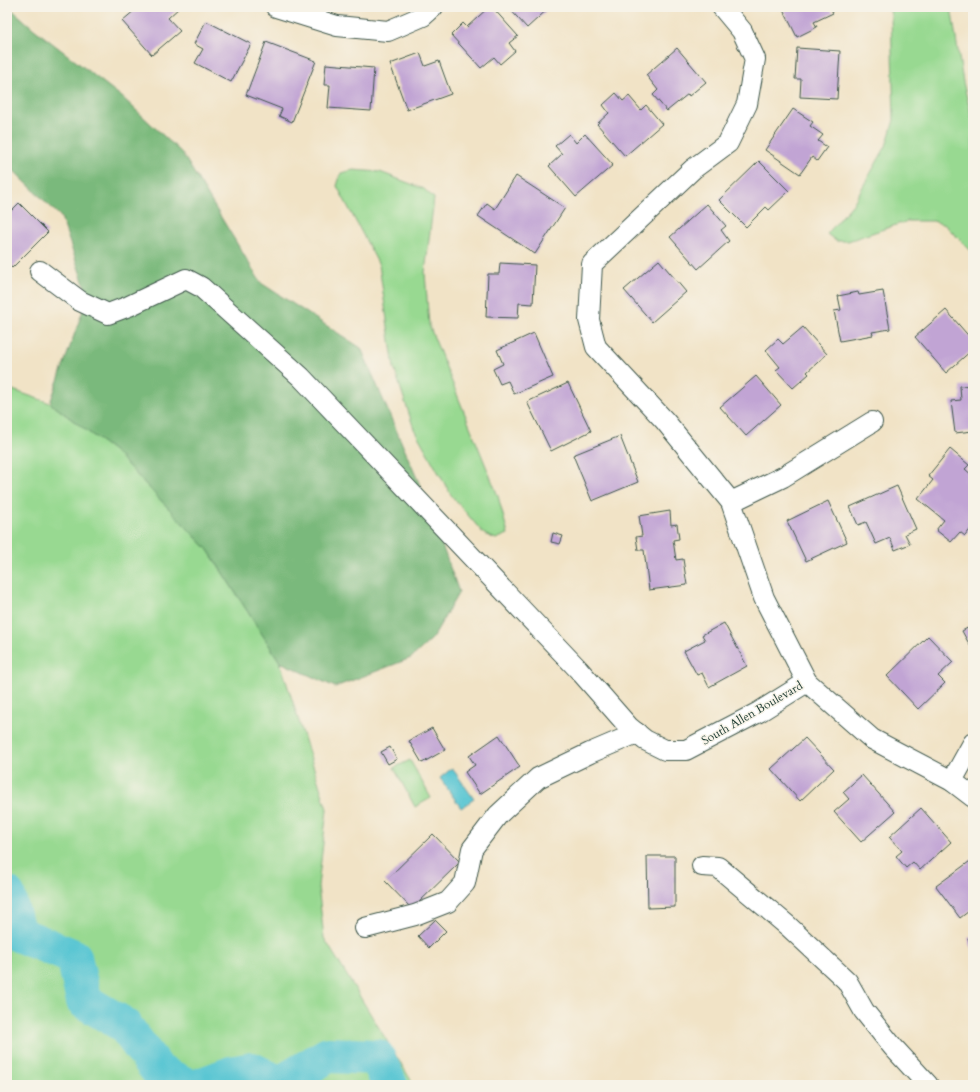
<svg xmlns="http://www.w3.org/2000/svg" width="980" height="1092" viewBox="0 0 980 1092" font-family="Cardo,serif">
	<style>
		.green { fill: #98d991; stroke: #5c8b62 }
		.forest { fill: #7ab97b; stroke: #4c7b58 }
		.water { fill: #5ac6d3; stroke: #3c8284 }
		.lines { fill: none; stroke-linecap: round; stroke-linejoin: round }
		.river { stroke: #5ac6d3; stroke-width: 36 }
		.building { fill: #c1a4d4 }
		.minor-casing { stroke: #3e564a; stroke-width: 22 }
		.minor { stroke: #fff; stroke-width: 20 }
		.labels { text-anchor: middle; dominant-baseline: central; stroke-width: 3; stroke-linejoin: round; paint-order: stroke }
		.street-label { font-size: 12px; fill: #1f3d34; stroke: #f7f3e8 }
	</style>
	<rect width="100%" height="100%" fill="#f7f3e8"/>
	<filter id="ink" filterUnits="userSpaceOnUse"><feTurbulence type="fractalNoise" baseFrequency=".025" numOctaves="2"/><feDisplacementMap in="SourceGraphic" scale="8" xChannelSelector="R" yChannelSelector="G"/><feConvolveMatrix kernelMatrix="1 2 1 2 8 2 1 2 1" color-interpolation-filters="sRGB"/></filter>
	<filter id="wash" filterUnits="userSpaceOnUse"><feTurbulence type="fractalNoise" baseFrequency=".012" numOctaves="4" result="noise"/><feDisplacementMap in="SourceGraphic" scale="16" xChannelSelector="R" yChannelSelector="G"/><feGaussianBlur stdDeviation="0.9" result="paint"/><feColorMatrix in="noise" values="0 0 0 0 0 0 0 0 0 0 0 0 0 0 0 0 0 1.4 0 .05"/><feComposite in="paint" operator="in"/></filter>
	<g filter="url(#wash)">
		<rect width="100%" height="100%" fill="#f1e3c6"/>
		<!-- green -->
		<g class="green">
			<path d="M 889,7 L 951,7 L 963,82 L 973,122 L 973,253 L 945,225 L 933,221 L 908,221 L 848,241 L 836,241 L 827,234 L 853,204 L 886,146 L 894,120 L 891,15 Z"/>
			<path d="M 353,170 L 380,172 L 424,189 L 434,198 L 425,273 L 429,325 L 498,496 L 508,534 L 496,539 L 484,534 L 451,495 L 414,429 L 394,368 L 379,265 L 337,186 L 341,173 Z"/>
			<path d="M 7,388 L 50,403 L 115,452 L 208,550 L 280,662 L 327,809 L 318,886 L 324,938 L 414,1085 L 7,1085 Z"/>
			<path d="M 410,760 L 431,798 L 415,807 L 394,768 Z"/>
		</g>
		<!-- forest -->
		<path class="forest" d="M 7,7 L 9,7 L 34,29 L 122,97 L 182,153 L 261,283 L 361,348 L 422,490 L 459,592 L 432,639 L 411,658 L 335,687 L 280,662 L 208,550 L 115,452 L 50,403 L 88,296 L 61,217 L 7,164 Z"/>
		<!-- water -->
		<path class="water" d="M 452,768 L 474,799 L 461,808 L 440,778 Z"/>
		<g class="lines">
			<!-- river -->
			<g class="river">
				<path d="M 7,894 L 18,934 L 74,957 L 84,1001 L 124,1025 L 159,1072 L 186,1085"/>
				<path d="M 202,1085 L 231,1074 L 252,1070 L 280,1084 L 328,1055 L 377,1057 L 390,1085"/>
			</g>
		</g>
		<g id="blocks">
			<!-- building -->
			<g class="building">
				<path d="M 132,7 L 180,7 L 168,18 L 180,31 L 152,55 L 122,21 L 135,10 Z"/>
				<path d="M 489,7 L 492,7 L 518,36 L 509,43 L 515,51 L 500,64 L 494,57 L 481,68 L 451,35 L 463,23 L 467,27 Z"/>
				<path d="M 508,7 L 550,7 L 527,28 Z"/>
				<path d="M 782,7 L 830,7 L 833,13 L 814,22 L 817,27 L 797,37 Z"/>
				<path d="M 206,21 L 251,44 L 231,82 L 195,63 L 203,49 L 194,44 Z"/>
				<path d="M 266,42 L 316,61 L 292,122 L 279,116 L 282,109 L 246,95 Z"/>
				<path d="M 677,48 L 706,82 L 689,96 L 688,94 L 667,111 L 653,95 L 658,90 L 646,75 Z"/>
				<path d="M 797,48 L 840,51 L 837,99 L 800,97 L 801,79 L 795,79 Z"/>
				<path d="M 420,53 L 425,66 L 439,61 L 451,94 L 407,110 L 390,64 Z"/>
				<path d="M 326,64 L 374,68 L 371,111 L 328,108 L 330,85 L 324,85 Z"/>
				<path d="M 616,93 L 623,101 L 629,96 L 641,110 L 646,105 L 662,124 L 625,156 L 597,124 L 609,113 L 603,105 Z"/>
				<path d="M 793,109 L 813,122 L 810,126 L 823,135 L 818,141 L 827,147 L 817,161 L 812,157 L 800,174 L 765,150 Z"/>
				<path d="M 569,134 L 576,143 L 585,134 L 613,165 L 576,197 L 549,166 L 562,154 L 555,146 Z"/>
				<path d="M 759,161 L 789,191 L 769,210 L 766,207 L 746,227 L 719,200 Z"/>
				<path d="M 516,176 L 565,208 L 535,254 L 478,216 L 487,203 L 495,209 Z"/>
				<path d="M 19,203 L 48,232 L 12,268 L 7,263 L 7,215 Z"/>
				<path d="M 707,204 L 726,226 L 721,230 L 729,241 L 698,269 L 670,237 Z"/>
				<path d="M 659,260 L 686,292 L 652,322 L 624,290 Z"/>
				<path d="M 500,263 L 535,265 L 533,304 L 519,303 L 518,318 L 486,317 L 488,274 L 499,274 Z"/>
				<path d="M 883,291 L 890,329 L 872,332 L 873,335 L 840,341 L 834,311 L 841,310 L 838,296 L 858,292 L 859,295 Z"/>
				<path d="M 946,310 L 973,341 L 973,349 L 946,373 L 915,337 Z"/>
				<path d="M 803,327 L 827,354 L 807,372 L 809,374 L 793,388 L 776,370 L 780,367 L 766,350 L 778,339 L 783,344 Z"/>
				<path d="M 534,333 L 553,377 L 514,394 L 508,381 L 500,384 L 493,369 L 503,364 L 497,350 Z"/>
				<path d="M 756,376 L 781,405 L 746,436 L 720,407 Z"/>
				<path d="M 568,383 L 591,431 L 551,451 L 527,402 Z"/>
				<path d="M 973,385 L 973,431 L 955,433 L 951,401 L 961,400 L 960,386 Z"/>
				<path d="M 620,436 L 638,482 L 592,501 L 573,455 Z"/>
				<path d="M 950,449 L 969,465 L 965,469 L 973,476 L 973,514 L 970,518 L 973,520 L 973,526 L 965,536 L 960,532 L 951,542 L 936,530 L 944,520 L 918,499 L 933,480 L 928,476 Z"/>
				<path d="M 897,486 L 916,529 L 905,534 L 910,544 L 895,550 L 890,538 L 876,544 L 866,522 L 858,525 L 850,507 Z"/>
				<path d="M 828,501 L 847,542 L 806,561 L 787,521 Z"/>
				<path d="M 670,511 L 671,525 L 677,524 L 679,539 L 673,540 L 676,560 L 683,559 L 687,585 L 649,590 L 644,550 L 638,550 L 636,537 L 642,536 L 639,516 Z"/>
				<path d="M 553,533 L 563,536 L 560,544 L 551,542 Z"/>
				<path d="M 724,623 L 747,666 L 709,687 L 702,673 L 697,675 L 684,651 L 705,640 L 702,635 Z"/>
				<path d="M 973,625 L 973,651 L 962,631 Z"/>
				<path d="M 928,636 L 953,662 L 938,676 L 945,683 L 918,709 L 887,676 Z"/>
				<path d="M 432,728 L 445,750 L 422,763 L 409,741 Z"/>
				<path d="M 499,735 L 520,767 L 480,794 L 465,772 L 475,765 L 469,756 Z"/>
				<path d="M 805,738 L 834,769 L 800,801 L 771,769 Z"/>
				<path d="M 390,747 L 397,759 L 388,764 L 381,752 Z"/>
				<path d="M 862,775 L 895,812 L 861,842 L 834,812 L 849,799 L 843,792 Z"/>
				<path d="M 921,808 L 951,842 L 920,870 L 913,862 L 906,868 L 896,856 L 902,851 L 889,837 Z"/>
				<path d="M 433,834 L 460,862 L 412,909 L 385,881 Z"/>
				<path d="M 647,856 L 675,856 L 675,907 L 648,908 Z"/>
				<path d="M 973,859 L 973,908 L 960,918 L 936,886 Z"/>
				<path d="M 435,920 L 446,931 L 429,948 L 418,936 Z"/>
				<path d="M 973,936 L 973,951 L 968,938 Z"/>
			</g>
		</g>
	</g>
	<g filter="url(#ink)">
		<use href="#blocks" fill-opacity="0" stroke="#3e564a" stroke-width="1"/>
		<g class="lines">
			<!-- minor casing -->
			<g class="minor-casing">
				<g id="minor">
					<path d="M 276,7 L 337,26 L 388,31 L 423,16 L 433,7"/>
					<path d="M 722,7 L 742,31 L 755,59 L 747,104 L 728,143 L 693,169 L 592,264 L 589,320 L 596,347 L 665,421 L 731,502 L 764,598 L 807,682"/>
					<path d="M 40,271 L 80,301 L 108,314 L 129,306 L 186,279 L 201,287 L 301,377 L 579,670 L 629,727 L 645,740 L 665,750 L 686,750 L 759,712 L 807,682 L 872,739 L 952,781 L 973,797"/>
					<path d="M 731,502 L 783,477 L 872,422"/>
					<path d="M 952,781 L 973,743"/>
					<path d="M 702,866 L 718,867 L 788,926 L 847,981 L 864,1011 L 893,1047 L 928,1085"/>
					<path d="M 365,928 L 415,915 L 448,902 L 465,883 L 472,849 L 498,815 L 538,778 L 590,753 L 637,733"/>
				</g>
			</g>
			<!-- minor -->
			<use href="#minor" class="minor"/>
		</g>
	</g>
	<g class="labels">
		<!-- street labels -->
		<g class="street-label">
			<text transform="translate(752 713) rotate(-30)">South Allen Boulevard</text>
		</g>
	</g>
	<!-- margin -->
	<rect width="980" height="1092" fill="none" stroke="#f7f3e8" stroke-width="24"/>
</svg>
